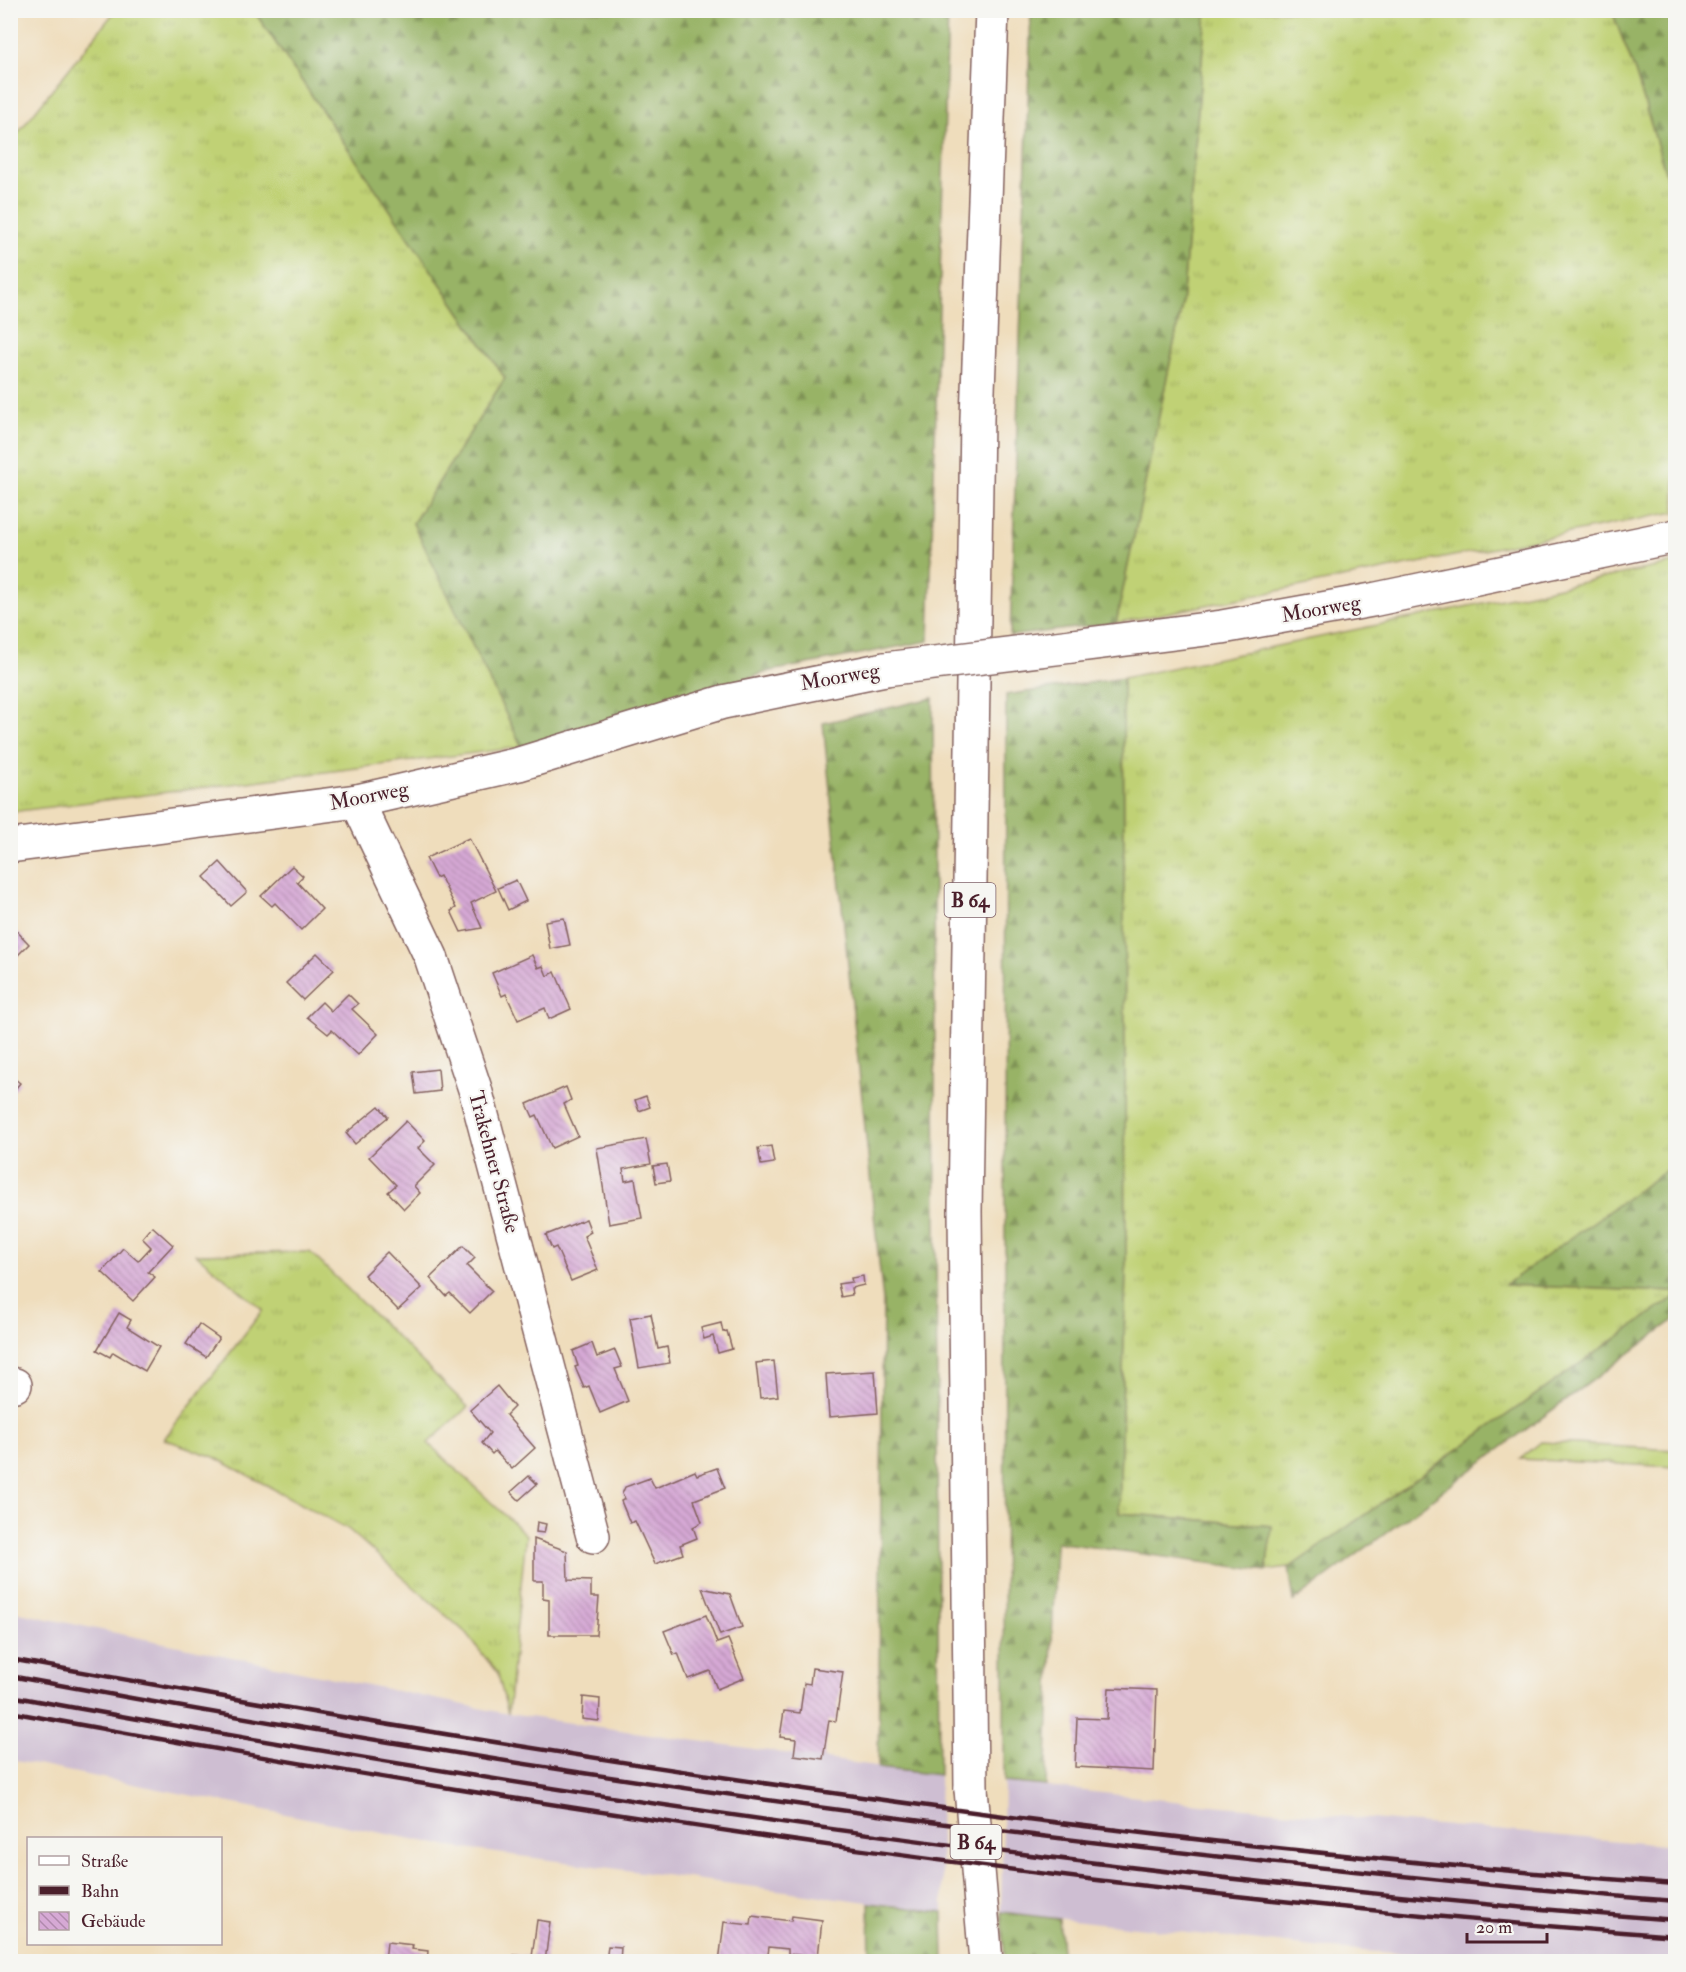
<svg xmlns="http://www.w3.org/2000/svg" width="1686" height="1972" viewBox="0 0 1686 1972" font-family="'IM FELL Double Pica',serif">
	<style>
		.railway { fill: #cebed2 }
		.grass { fill: url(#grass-tufts); stroke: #857850; stroke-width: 1.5 }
		.forest { fill: url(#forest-firs); stroke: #716948; stroke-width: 1.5 }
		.building { fill: url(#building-back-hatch) }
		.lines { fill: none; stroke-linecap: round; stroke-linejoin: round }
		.minor-casing { stroke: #84625e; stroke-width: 36 }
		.major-casing { stroke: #84625e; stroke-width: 36 }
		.highway-casing { stroke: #84625e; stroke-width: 36 }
		.minor { stroke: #fff; stroke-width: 33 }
		.major { stroke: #fff; stroke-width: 33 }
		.highway { stroke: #fff; stroke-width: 33 }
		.rail { stroke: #4a1f2b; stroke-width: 4.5 }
		.minor-bridge-casing { stroke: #84625e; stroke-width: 36; stroke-linecap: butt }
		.minor-bridge { stroke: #fff; stroke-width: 33 }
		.labels { text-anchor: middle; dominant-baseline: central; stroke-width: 4.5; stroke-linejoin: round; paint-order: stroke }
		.shield { fill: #f6f6f2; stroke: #7e6067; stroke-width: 1.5 }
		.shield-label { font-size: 20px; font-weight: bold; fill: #4a1f2b }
		.street-label { font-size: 21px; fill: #4a1f2b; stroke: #f6f6f2 }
	</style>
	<defs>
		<pattern id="grass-tufts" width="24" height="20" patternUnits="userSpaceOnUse" patternTransform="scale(1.5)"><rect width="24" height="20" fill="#c0d174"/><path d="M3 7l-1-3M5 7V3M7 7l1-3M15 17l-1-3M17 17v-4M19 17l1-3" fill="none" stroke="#a6b365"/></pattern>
		<pattern id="forest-firs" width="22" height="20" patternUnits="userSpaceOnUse" patternTransform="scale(1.5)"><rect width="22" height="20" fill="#98b366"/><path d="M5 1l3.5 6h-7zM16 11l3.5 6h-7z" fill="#7e9154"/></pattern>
		<pattern id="building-back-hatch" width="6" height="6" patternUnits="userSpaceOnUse" patternTransform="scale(1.5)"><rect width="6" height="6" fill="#d6a9d5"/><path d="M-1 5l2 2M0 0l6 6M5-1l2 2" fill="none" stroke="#b089ad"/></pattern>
	</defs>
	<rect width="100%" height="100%" fill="#f6f6f2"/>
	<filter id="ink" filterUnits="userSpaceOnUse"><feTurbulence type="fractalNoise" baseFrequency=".0167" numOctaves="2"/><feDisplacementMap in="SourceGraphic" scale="12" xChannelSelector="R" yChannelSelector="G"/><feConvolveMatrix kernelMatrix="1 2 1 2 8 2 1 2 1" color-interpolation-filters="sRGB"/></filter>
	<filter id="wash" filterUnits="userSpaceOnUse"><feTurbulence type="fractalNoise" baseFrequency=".008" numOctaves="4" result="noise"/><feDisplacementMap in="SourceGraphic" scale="24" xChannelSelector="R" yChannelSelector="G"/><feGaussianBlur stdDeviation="1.35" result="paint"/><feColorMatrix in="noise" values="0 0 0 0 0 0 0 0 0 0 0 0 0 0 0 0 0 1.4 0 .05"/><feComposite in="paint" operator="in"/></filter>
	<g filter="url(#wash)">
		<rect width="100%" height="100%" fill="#efddbc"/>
		<!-- railway -->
		<g class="railway">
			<path d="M 10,1611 L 508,1714 L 939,1775 L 943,1912 L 458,1848 L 11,1760 Z"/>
			<path d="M 1004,1782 L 1201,1804 L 1675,1846 L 1675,1961 L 1514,1961 L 1332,1949 L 1001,1912 Z"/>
		</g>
		<!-- grass -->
		<g class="grass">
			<path d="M 115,11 L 254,11 L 505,378 L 413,523 L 522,747 L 11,812 L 10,143 Z"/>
			<path d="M 1206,11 L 1612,11 L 1636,74 L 1675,204 L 1675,512 L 1116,623 L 1182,305 Z"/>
			<path d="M 1675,563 L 1675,1172 L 1669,1169 L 1506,1285 L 1675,1292 L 1675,1297 L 1289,1568 L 1266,1571 L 1272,1526 L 1119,1513 L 1126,1269 L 1123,678 Z"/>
			<path d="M 310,1252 L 468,1407 L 428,1443 L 526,1535 L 508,1714 L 498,1674 L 466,1633 L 348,1529 L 214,1457 L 164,1439 L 263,1310 L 196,1254 Z"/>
			<path d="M 1541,1442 L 1675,1450 L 1675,1467 L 1520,1459 Z"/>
		</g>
		<!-- forest -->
		<g class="forest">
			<path d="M 1031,10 L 1206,11 L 1182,305 L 1116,623 L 1010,636 Z"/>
			<path d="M 254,11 L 948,11 L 929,641 L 771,671 L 522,747 L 413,523 L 505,378 Z"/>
			<path d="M 1612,11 L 1675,11 L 1675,204 L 1636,74 Z"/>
			<path d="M 1123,678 L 1126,1269 L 1119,1513 L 1272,1526 L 1266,1571 L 1056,1542 L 1046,1786 L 1004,1782 L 1006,695 Z"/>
			<path d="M 933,698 L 939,1775 L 878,1768 L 883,1301 L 823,723 Z"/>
			<path d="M 1669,1168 L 1675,1172 L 1675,1292 L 1505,1285 Z"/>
			<path d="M 1675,1297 L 1674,1320 L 1294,1601 L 1289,1568 Z"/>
			<path d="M 869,1903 L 943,1912 L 944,1961 L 870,1961 Z"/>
			<path d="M 1001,1912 L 1059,1919 L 1063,1961 L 1005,1961 Z"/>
		</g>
		<g id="blocks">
			<!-- building -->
			<g class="building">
				<path d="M 469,838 L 496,891 L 471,903 L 482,928 L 461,932 L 451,911 L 456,908 L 440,876 L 436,878 L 426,858 Z"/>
				<path d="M 220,862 L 247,892 L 231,906 L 204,877 Z"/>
				<path d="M 292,866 L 303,876 L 297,882 L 322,909 L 301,930 L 275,903 L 272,906 L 261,896 Z"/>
				<path d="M 516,880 L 526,901 L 508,910 L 498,888 Z"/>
				<path d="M 564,918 L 570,945 L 550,949 L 545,921 Z"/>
				<path d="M 10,924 L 29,944 L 16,957 L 10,951 Z"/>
				<path d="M 317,953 L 334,970 L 303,1000 L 286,983 Z"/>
				<path d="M 532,955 L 538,968 L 543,966 L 547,976 L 555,972 L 571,1009 L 549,1019 L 545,1008 L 518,1020 L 506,994 L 502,996 L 492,973 Z"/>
				<path d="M 348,994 L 358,1004 L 352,1009 L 378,1034 L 358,1055 L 332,1030 L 328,1034 L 307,1017 L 322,1002 L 331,1011 Z"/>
				<path d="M 438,1069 L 440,1091 L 416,1094 L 413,1072 Z"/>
				<path d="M 10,1075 L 20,1083 L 10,1095 Z"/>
				<path d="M 566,1087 L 571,1100 L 564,1104 L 578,1136 L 552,1148 L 537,1115 L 533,1117 L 527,1104 Z"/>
				<path d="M 646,1096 L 650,1107 L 639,1111 L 635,1100 Z"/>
				<path d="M 379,1106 L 388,1117 L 355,1144 L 346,1133 Z"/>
				<path d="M 406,1121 L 425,1141 L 418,1148 L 435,1165 L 414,1186 L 420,1193 L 404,1209 L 388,1192 L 396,1185 L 369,1157 Z"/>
				<path d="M 646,1139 L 651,1164 L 623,1169 L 625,1181 L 635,1179 L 642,1218 L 609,1224 L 597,1148 Z"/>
				<path d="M 771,1146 L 774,1163 L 761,1165 L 758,1148 Z"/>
				<path d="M 667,1164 L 670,1181 L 656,1183 L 653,1166 Z"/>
				<path d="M 586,1219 L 591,1232 L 584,1236 L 598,1270 L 571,1281 L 556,1247 L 552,1249 L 546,1235 Z"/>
				<path d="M 152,1226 L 173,1245 L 148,1272 L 155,1277 L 133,1301 L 102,1272 L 123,1248 L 138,1261 L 151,1247 L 142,1238 Z"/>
				<path d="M 463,1246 L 475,1258 L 467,1266 L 492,1291 L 470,1313 L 450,1293 L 446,1296 L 430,1278 Z"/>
				<path d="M 387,1252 L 422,1288 L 398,1310 L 364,1275 Z"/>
				<path d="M 863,1276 L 864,1285 L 851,1288 L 852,1295 L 841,1297 L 838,1284 L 852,1282 L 851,1278 Z"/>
				<path d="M 119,1313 L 131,1320 L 127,1327 L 159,1347 L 145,1371 L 113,1352 L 110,1357 L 97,1350 Z"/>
				<path d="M 651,1314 L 658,1349 L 667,1347 L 670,1363 L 639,1368 L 630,1318 Z"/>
				<path d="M 721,1323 L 723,1332 L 727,1331 L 732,1349 L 718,1353 L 713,1336 L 704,1339 L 701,1328 Z"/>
				<path d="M 199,1324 L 219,1338 L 206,1357 L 186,1344 Z"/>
				<path d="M 592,1343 L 597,1357 L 615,1350 L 622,1367 L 615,1369 L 628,1401 L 600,1413 L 589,1386 L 584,1388 L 575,1367 L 578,1366 L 573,1351 Z"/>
				<path d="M 774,1361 L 778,1396 L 760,1398 L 756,1363 Z"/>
				<path d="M 875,1371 L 878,1413 L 829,1417 L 826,1374 Z"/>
				<path d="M 497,1386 L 514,1407 L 506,1415 L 535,1448 L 512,1469 L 495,1451 L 492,1454 L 482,1443 L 490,1433 L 470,1410 Z"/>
				<path d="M 717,1468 L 725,1488 L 694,1500 L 702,1522 L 693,1527 L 697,1538 L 680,1545 L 683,1554 L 655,1564 L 635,1521 L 630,1523 L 621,1501 L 625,1499 L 622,1494 L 625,1487 L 650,1478 L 655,1488 L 695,1471 L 697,1475 Z"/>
				<path d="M 529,1476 L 537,1484 L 519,1500 L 511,1492 Z"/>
				<path d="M 537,1522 L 546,1524 L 544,1533 L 536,1532 Z"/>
				<path d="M 534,1539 L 567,1551 L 568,1580 L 591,1581 L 591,1597 L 599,1597 L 596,1635 L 549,1635 L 549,1599 L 543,1598 L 543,1581 L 534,1581 Z"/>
				<path d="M 702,1588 L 730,1594 L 742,1627 L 720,1635 Z"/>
				<path d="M 706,1615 L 717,1643 L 728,1639 L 744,1678 L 717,1689 L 710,1671 L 688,1679 L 678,1653 L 674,1655 L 664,1631 Z"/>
				<path d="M 812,1668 L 843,1672 L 836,1721 L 829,1720 L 823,1759 L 794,1755 L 796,1739 L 780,1737 L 784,1711 L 800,1713 L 804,1683 L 810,1684 Z"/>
				<path d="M 1109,1688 L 1157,1690 L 1154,1771 L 1075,1767 L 1077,1718 L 1107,1719 Z"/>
				<path d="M 583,1697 L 600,1699 L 599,1721 L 582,1719 Z"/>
				<path d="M 752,1916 L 791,1921 L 792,1916 L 822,1920 L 818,1957 L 788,1954 L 788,1949 L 769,1947 L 767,1962 L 719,1962 L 724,1922 L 751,1925 Z"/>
				<path d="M 537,1920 L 550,1922 L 545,1962 L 514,1962 L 514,1955 L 532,1957 Z"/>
				<path d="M 387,1942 L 413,1945 L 412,1949 L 428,1951 L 427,1962 L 385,1962 Z"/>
				<path d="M 608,1946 L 621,1947 L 620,1962 L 606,1962 Z"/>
				<path d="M 457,1957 L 481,1960 L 481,1962 L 457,1962 Z"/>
			</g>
		</g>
	</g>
	<g filter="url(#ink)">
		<use href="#blocks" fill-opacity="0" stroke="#84625e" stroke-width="1.5"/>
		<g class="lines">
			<!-- minor casing -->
			<g class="minor-casing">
				<g id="minor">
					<path d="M 1072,646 L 1222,627 L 1372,600 L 1676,536"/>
					<path d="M 357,801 L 431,957 L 475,1089 L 593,1536"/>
					<path d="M 10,846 L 357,801 L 519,764 L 723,702 L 885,669"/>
					<path d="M 10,1384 L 15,1385"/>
				</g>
			</g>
			<!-- major casing -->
			<g class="major-casing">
				<path id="major" d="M 971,1789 L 965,1211 L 977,418 L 992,10"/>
			</g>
			<!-- highway casing -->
			<g class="highway-casing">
				<path id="highway" d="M 971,1789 L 986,1962"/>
			</g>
			<!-- minor -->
			<use href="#minor" class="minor"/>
			<!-- major -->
			<use href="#major" class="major"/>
			<!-- highway -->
			<use href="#highway" class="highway"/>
			<!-- rail -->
			<g class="rail">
				<path d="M 10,1659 C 562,1759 1116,1844 1676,1884"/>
				<path d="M 10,1676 C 437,1755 865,1820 1297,1865 C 1423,1878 1549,1892 1676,1901"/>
				<path d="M 10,1696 C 562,1797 1116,1878 1676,1920"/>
				<path d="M 10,1712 C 561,1813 1117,1896 1676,1936"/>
			</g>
			<!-- minor-bridge casing -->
			<g class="minor-bridge-casing">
				<path id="minor-bridge" d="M 885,669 L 1072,646"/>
			</g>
			<!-- minor-bridge -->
			<use href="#minor-bridge" class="minor-bridge"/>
		</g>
	</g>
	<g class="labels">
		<!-- shield labels -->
		<g class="shield">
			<rect x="944.5" y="883" width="51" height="34" rx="4.5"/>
			<rect x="950.5" y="1825" width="51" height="34" rx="4.5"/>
		</g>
		<g class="shield-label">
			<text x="970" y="900">B 64</text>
			<text x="976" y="1842">B 64</text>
		</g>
		<!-- street labels -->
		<g class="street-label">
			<text transform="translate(1321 609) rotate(-10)">Moorweg</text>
			<text transform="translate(840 677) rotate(-10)">Moorweg</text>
			<text transform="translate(369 796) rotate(-11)">Moorweg</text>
			<text transform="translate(494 1162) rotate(75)">Trakehner Straße</text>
		</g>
	</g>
	<!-- margin -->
	<rect width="1686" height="1972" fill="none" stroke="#f6f6f2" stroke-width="36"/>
	<!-- legend -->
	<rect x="27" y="1837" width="195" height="108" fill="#f6f6f2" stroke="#b1a0a2" stroke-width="1.5"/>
	<rect x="39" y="1856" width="30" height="9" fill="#ffffff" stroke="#b1a0a2" stroke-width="1.5"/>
	<text x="81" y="1867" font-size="18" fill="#4a1f2b">Straße</text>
	<rect x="39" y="1886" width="30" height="9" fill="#4a1f2b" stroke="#b1a0a2" stroke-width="1.5"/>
	<text x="81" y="1897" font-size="18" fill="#4a1f2b">Bahn</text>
	<rect x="39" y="1912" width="30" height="18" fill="url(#building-back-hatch)" stroke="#b1a0a2" stroke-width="1.5"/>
	<text x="81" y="1927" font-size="18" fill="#4a1f2b">Gebäude</text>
	<!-- scale -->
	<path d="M1467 1933v9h80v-9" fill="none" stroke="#4a1f2b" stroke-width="3"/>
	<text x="1476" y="1933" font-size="18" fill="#4a1f2b" stroke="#f6f6f2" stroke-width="4.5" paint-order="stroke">20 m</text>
</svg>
